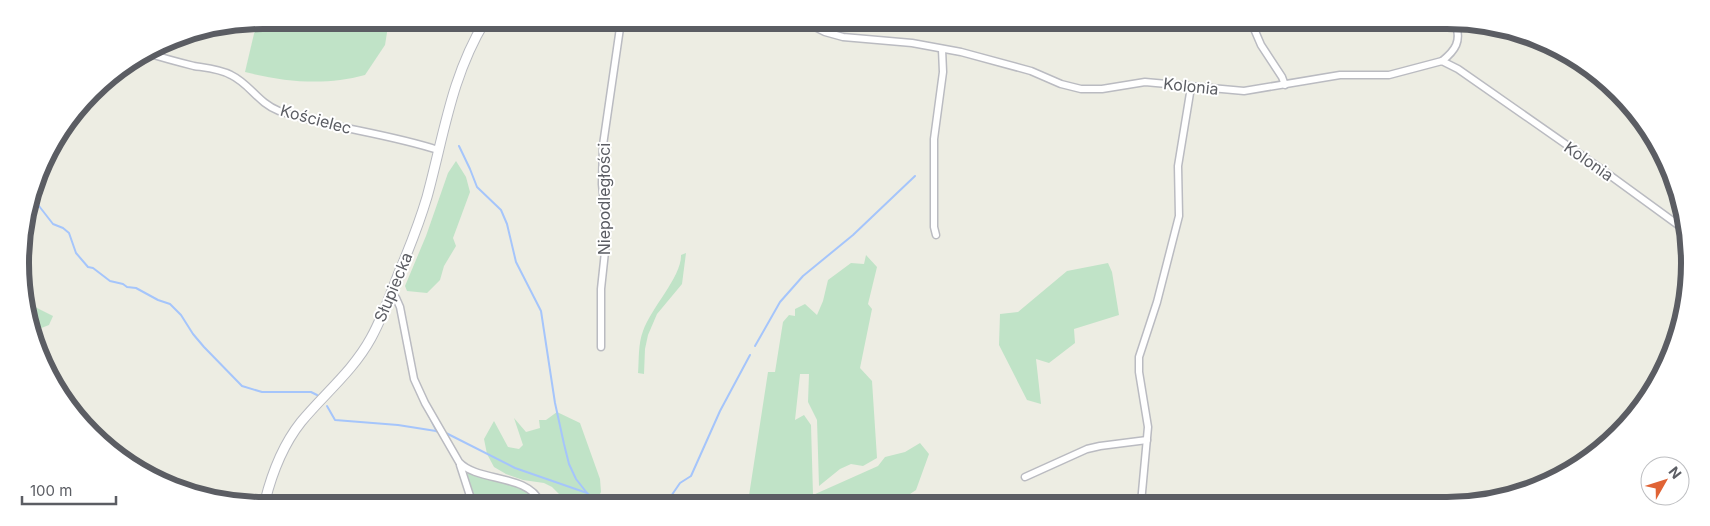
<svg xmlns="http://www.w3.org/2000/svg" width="1710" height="526" viewBox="0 0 1710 526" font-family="Inter,sans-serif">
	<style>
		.green { fill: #c0e3c7 }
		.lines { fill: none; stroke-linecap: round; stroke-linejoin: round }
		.stream { stroke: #a5c5fb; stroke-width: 2 }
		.minor-casing { stroke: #babbc1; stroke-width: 9 }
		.secondary-casing { stroke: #b8bac0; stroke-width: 11 }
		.minor { stroke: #fff; stroke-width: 6 }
		.secondary { stroke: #fff; stroke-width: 9 }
		.labels { text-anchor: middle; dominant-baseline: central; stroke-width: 4; stroke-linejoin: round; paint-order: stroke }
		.street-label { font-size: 16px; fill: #5b5d63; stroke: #fff }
		.rim { fill: none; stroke: #5b5d63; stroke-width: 6 }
	</style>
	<rect width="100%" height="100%" fill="#edede3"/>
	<!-- green -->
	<g class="green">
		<path d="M 263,20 L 389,20 L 385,45 L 365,75 C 326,86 284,82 245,72 L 257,21 Z"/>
		<path d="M 456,161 L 466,177 L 470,192 L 453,238 L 456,246 L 444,266 L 440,280 L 427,293 L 407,291 L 405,286 L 426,236 L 448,173 Z"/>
		<path d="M 686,253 L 682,284 L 657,314 L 648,335 L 645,349 L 644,374 L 638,373 C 639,360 638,344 643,331 C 651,308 682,276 681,255 Z"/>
		<path d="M 866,255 L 877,267 L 868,304 L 872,309 L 860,368 L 872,381 L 877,458 L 863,466 L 851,464 L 840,469 L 819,486 L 817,420 L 808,402 L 809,374 L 800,374 L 795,420 L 804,415 L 811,425 L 813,495 L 878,466 L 885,457 L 905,452 L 920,443 L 929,454 L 916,490 L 907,496 L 907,503 L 748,502 L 768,372 L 775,372 L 783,322 L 789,315 L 795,316 L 795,309 L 805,304 L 817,315 L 823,301 L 828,280 L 851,263 L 864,264 Z"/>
		<path d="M 1108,263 L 1112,272 L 1119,315 L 1074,329 L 1075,343 L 1049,363 L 1036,359 L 1041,404 L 1027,400 L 999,345 L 1000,314 L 1018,312 L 1067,271 Z"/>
		<path d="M 27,303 L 53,316 L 49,325 L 31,332 L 28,326 Z"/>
		<path d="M 557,412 L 580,423 L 600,479 L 601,492 L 596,502 L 577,501 L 568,498 L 559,494 L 552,487 L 544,483 L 523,480 L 506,474 L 494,467 L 487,454 L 484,439 L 494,421 L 508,447 L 519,449 L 523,445 L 514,418 L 526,432 L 540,428 L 539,420 L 546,420 Z"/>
		<path d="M 467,473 C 487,476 526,484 536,502 L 475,502 Z"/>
	</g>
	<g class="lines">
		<!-- stream -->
		<g class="stream">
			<path d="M 459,146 L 470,169 L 477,187 L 501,210 L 507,224 L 516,262 L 541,311 L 555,403 L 564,444 L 569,464 L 576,479 L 587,493"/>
			<path d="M 32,197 L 53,224 L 63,228 L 69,233 L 76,253 L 88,267 L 93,268 L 110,281 L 123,284 L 127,287 L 136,288 L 158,300 L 170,304 L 181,315 L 193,334 L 204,347 L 242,386 L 262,392 L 311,392 L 317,395"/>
			<path d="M 755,346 L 780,302 L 803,276 L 853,235 L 915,176"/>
			<path d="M 413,383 L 436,430"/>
			<path d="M 327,406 L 335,420 L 398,425 L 436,431 L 440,433"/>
			<path d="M 446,433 L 515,468 L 587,493 L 599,502"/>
			<path d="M 667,502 L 680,483 L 691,476 L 720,411 L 750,355"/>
		</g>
		<!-- minor casing -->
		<g class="minor-casing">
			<g id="minor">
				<path d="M 805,22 L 825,32 L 843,37 L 912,43 L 961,52 L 1031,71 L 1061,84 L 1081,89 L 1102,89 L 1145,82 L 1244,91 L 1340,75 L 1389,75 L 1442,61 L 1458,69 L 1604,171 L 1685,230"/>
				<path d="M 1252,24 L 1261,45 L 1282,77 L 1285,85"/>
				<path d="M 147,53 C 163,58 178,62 194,66 C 207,68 220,69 231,75 C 250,84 258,103 279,111 C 331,128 386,133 438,150"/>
				<path d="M 1442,61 C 1456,50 1461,41 1456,25"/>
				<path d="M 936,235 L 934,227 L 934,139 L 943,72 L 942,49"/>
				<path d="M 390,296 L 396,298 L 400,307 L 414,379 L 425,403 L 459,462 C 477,482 528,474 540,502"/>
				<path d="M 601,347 L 601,289 L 607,233 L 602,184 L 603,145 L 621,21"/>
				<path d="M 460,465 L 472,502"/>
				<path d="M 1025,477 L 1087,449 L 1100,446 L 1147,440"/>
				<path d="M 1141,503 L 1148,427 L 1139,372 L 1139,357 L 1157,302 L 1179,216 L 1178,166 L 1191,87"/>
			</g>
		</g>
		<!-- secondary casing -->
		<g class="secondary-casing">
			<path id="secondary" d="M 265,501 C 272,473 282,446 301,422 C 324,394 353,371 371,338 C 382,318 390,296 398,275 C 409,249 419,224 427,197 C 444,135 451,77 485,21"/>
		</g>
		<!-- minor -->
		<use href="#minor" class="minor"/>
		<!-- secondary -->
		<use href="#secondary" class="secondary"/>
	</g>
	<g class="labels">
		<!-- street labels -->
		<g class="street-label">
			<text transform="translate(1191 86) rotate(6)">Kolonia</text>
			<text transform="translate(316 119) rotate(15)">Kościelec</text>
			<text transform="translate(1589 161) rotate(35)">Kolonia</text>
			<text transform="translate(604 199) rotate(-90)">Niepodległości</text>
			<text transform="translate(393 287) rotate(-67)">Słupiecka</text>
		</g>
	</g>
	<!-- crop -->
	<path d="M0 0H1710V526H0ZM263 29H1447A234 234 0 0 1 1681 263V263A234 234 0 0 1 1447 497H263A234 234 0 0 1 29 263V263A234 234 0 0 1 263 29Z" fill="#fff" fill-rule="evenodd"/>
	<path class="rim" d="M263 29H1447A234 234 0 0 1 1681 263V263A234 234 0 0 1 1447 497H263A234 234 0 0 1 29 263V263A234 234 0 0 1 263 29Z"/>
	<!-- north arrow -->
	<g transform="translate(1665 481) rotate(51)"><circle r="24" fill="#ffffff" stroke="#bdbec1"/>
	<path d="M0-4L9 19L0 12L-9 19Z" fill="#e06335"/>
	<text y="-8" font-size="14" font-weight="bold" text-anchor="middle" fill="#5b5d63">N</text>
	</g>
	<!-- scale -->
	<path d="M22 496v8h94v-8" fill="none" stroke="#5b5d63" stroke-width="2.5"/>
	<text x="30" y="496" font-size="15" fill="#5b5d63" stroke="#ffffff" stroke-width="4" paint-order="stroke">100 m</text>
</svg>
